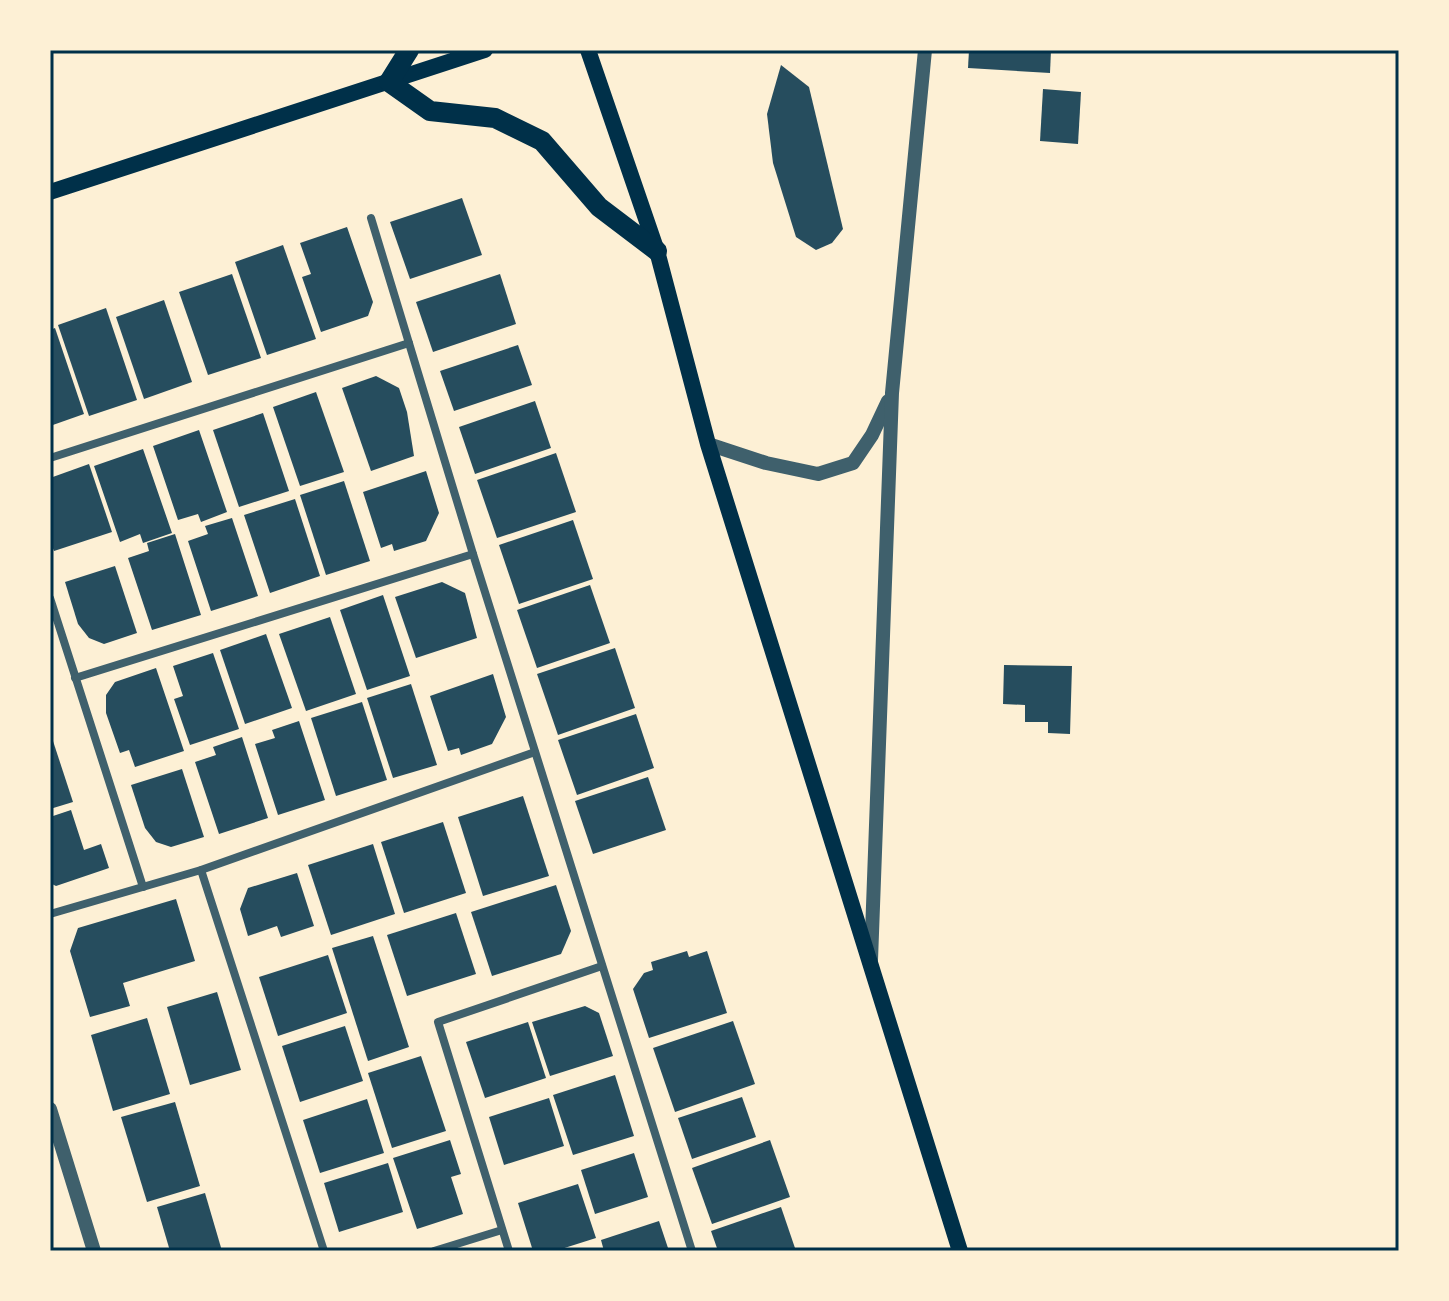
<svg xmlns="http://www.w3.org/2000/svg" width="1449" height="1301" viewBox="0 0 1449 1301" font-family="Figtree,sans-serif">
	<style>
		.building { fill: #264d5e }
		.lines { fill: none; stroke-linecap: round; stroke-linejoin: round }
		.minor { stroke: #3f606c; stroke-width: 8 }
		.tertiary { stroke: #3f606c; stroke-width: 14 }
		.secondary { stroke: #003049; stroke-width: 16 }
		.primary { stroke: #003049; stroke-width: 20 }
		.neatline { fill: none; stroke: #003049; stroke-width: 3 }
	</style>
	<rect width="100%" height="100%" fill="#fdf0d5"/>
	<!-- building -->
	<g class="building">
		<path d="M 969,50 L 1051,50 L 1050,73 L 968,68 Z"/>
		<path d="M 781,65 L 809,87 L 843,229 L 832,243 L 816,250 L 796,237 L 773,163 L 767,114 Z"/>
		<path d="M 1043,89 L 1081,92 L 1078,144 L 1040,141 Z"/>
		<path d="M 462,198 L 482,255 L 410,279 L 390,222 Z"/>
		<path d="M 347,227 L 373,302 L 368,316 L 321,332 L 302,277 L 311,274 L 300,243 Z"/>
		<path d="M 283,245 L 316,339 L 267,355 L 235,262 Z"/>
		<path d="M 232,274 L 261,358 L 208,375 L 179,292 Z"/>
		<path d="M 500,274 L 516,324 L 433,352 L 416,302 Z"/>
		<path d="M 164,300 L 192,382 L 144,399 L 116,317 Z"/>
		<path d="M 106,308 L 137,400 L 89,416 L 58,325 Z"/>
		<path d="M 55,328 L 84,414 L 50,426 L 50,330 Z"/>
		<path d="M 518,345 L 532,385 L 454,411 L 440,371 Z"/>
		<path d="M 376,376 L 399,388 L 407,412 L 414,456 L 371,471 L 342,388 Z"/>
		<path d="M 316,392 L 344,472 L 300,486 L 273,407 Z"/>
		<path d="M 535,401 L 551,448 L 475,474 L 459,427 Z"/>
		<path d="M 263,413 L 289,491 L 239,507 L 213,430 Z"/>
		<path d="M 199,430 L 227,512 L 201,522 L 198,514 L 178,520 L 153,446 Z"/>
		<path d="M 143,449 L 172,533 L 143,543 L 140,534 L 120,542 L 94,466 Z"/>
		<path d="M 556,453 L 576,512 L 497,538 L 477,480 Z"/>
		<path d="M 89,464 L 112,532 L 54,551 L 50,541 L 50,478 Z"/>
		<path d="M 426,471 L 439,513 L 426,541 L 394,551 L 392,544 L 381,548 L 363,492 Z"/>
		<path d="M 344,481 L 370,561 L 326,575 L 300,495 Z"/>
		<path d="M 295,499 L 320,576 L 270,593 L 244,515 Z"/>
		<path d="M 232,518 L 258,596 L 211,611 L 188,541 L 208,534 L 205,526 Z"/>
		<path d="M 573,520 L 593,579 L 519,604 L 499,545 Z"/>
		<path d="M 175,534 L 201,615 L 152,630 L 128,558 L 149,551 L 147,543 Z"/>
		<path d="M 115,566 L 137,633 L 104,644 L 89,638 L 78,624 L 65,582 Z"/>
		<path d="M 442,582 L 465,593 L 477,638 L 416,658 L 395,597 Z"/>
		<path d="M 590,585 L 610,643 L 537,668 L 517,610 Z"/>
		<path d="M 383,595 L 410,676 L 367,690 L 340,610 Z"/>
		<path d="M 330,617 L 356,694 L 306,711 L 279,634 Z"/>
		<path d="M 266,634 L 292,708 L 245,724 L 220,650 Z"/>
		<path d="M 615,648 L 635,708 L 558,735 L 537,674 Z"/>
		<path d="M 213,653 L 239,729 L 190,745 L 174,699 L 183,696 L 173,666 Z"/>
		<path d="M 1004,665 L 1072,666 L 1070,734 L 1048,733 L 1048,722 L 1025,722 L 1025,705 L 1003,704 Z"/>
		<path d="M 156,668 L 184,751 L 135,767 L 129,750 L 120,753 L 106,713 L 106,695 L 115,682 Z"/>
		<path d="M 493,674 L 506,717 L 492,744 L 461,755 L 459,748 L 448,751 L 430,696 Z"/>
		<path d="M 411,684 L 437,765 L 393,778 L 367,698 Z"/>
		<path d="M 362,702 L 387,780 L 336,796 L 311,718 Z"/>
		<path d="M 636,714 L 654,768 L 577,795 L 558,740 Z"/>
		<path d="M 299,721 L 325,800 L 278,815 L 255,744 L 275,738 L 272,730 Z"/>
		<path d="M 242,737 L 268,818 L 219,834 L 195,762 L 216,755 L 213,747 Z"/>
		<path d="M 53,741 L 73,802 L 50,809 L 50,742 Z"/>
		<path d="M 182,769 L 204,837 L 171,847 L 156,842 L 145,828 L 131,785 Z"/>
		<path d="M 648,777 L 666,830 L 593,854 L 575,801 Z"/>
		<path d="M 523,796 L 549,876 L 483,896 L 458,817 Z"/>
		<path d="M 71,810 L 84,850 L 101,844 L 109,868 L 56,886 L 50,883 L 50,817 Z"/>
		<path d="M 443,822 L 466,893 L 404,913 L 381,842 Z"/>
		<path d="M 373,844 L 395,914 L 331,935 L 308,865 Z"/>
		<path d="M 297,873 L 314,926 L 281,937 L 277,926 L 248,936 L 240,909 L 248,888 Z"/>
		<path d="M 556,885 L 571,931 L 561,954 L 492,976 L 471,912 Z"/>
		<path d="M 176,899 L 195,961 L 123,983 L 130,1006 L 90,1017 L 70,951 L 78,928 Z"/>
		<path d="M 456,913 L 476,974 L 407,996 L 387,935 Z"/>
		<path d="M 373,936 L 409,1047 L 368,1061 L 332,948 Z"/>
		<path d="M 687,951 L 689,957 L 707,951 L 727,1013 L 649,1038 L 633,989 L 644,973 L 653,970 L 651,962 Z"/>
		<path d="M 328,955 L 347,1013 L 278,1036 L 259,977 Z"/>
		<path d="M 217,992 L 241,1070 L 190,1085 L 167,1007 Z"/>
		<path d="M 585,1006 L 599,1013 L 613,1056 L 550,1076 L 532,1022 Z"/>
		<path d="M 147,1018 L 170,1094 L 113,1111 L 91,1035 Z"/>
		<path d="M 733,1021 L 755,1084 L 675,1112 L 653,1048 Z"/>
		<path d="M 528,1022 L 546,1078 L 485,1098 L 466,1042 Z"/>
		<path d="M 345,1026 L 363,1081 L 300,1102 L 282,1046 Z"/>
		<path d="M 421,1056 L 446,1131 L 392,1148 L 368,1073 Z"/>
		<path d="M 615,1075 L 634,1136 L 573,1155 L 553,1095 Z"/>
		<path d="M 742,1097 L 756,1137 L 692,1159 L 678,1118 Z"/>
		<path d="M 549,1098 L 564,1146 L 504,1165 L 489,1117 Z"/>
		<path d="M 367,1099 L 384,1153 L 320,1173 L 303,1120 Z"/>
		<path d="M 175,1102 L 200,1186 L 147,1202 L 121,1117 Z"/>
		<path d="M 450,1140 L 461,1174 L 451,1177 L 463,1214 L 417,1229 L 393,1158 Z"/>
		<path d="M 770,1140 L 790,1197 L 712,1224 L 692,1168 Z"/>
		<path d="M 634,1153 L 648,1197 L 595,1214 L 581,1170 Z"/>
		<path d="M 388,1163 L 403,1212 L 339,1232 L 324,1183 Z"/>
		<path d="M 578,1184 L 596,1238 L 555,1251 L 533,1251 L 518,1203 Z"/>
		<path d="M 205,1193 L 222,1251 L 170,1251 L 157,1207 Z"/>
		<path d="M 781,1207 L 796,1251 L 718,1251 L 711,1231 Z"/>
		<path d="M 659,1221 L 669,1251 L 604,1251 L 601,1240 Z"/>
	</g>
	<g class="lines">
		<!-- minor -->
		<g class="minor">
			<path d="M 371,218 L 473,554 L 692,1251"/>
			<path d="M 50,458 L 409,343"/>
			<path d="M 50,598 L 143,887"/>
			<path d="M 75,678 L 473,554"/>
			<path d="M 201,870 L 324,1251"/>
			<path d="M 50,914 L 201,870 L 535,752"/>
			<path d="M 434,1251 L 502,1230"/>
			<path d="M 509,1251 L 438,1022 L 602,966"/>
		</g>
		<!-- tertiary -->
		<g class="tertiary">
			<path d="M 708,444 L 766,463 L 818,474 L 853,463 L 872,435 L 888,401"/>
			<path d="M 871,960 L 892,393 L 925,50"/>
			<path d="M 50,1109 L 94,1251"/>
		</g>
		<!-- secondary -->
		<g class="secondary">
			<path d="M 588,50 L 657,251 L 708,444 L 960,1251"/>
			<path d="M 50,192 L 485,50"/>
		</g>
		<!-- primary -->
		<path class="primary" d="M 409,50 L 389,82 L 430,111 L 495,118 L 542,141 L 599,207 L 657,251"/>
	</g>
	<!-- border -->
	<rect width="1449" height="1301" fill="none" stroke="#fdf0d5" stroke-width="104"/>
	<rect x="52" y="52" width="1345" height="1197" class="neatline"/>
</svg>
